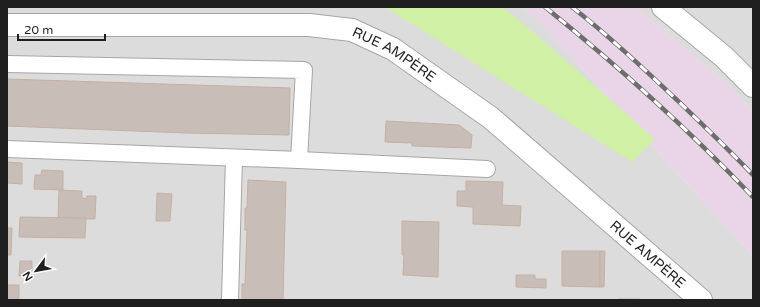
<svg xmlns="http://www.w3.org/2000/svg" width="760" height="307" viewBox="0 0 760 307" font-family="'Varela Round',sans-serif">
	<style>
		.residential { fill: #dddcdc }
		.industrial { fill: #ead5e8 }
		.grass { fill: #cff0a5 }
		.building { fill: #c9bdb7; stroke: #c4b0a5 }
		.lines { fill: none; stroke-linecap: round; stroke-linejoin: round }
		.lane-casing { stroke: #a6a6a6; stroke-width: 18 }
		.street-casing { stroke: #a6a6a6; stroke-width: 24 }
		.lane { stroke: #fff; stroke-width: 16 }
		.street { stroke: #fff; stroke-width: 22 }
		.rail-casing { stroke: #6d6d6d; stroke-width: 4.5 }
		.rail { stroke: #fff; stroke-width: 3; stroke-dasharray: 9; stroke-linecap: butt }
		.labels { text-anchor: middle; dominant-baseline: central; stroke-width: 3.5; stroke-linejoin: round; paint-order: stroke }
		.street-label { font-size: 14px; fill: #1f1f1f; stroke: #fff }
	</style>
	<rect width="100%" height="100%" fill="#f1ebe4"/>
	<!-- residential -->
	<g class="residential">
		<path d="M 7,7 L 521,7 L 535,17 L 753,256 L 753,300 L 7,300 Z"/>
		<path d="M 635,7 L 753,7 L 753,112 L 731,87 Z"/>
	</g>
	<!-- industrial -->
	<path class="industrial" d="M 521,7 L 635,7 L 731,87 L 753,112 L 753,256 L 535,17 Z"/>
	<!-- grass -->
	<path class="grass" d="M 385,7 L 501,7 L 518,19 L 655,139 L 632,162 Z"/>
	<!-- building -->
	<g class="building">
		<path d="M 7,79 L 290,88 L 289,135 L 186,133 L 7,126 Z"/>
		<path d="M 386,121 L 459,125 L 472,135 L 471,148 L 412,146 L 412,143 L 385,142 Z"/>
		<path d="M 7,162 L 22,163 L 22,184 L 7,183 Z"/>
		<path d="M 42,170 L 63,171 L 63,190 L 34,189 L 35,175 L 41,175 Z"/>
		<path d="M 248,180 L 286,182 L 283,300 L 242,300 L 242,284 L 245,284 L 247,230 L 245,230 L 245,208 L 247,208 Z"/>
		<path d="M 466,181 L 503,182 L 502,205 L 521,206 L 520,226 L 473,224 L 473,207 L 457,206 L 457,191 L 466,191 Z"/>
		<path d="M 59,190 L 82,191 L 82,198 L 86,199 L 87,196 L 96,196 L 95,219 L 58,218 Z"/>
		<path d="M 157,193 L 172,194 L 170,221 L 156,221 Z"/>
		<path d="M 20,217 L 86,218 L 85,238 L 19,237 Z"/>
		<path d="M 402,221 L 439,222 L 438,277 L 403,275 L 404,255 L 402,255 Z"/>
		<path d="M 7,228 L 12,228 L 11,255 L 7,255 Z"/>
		<path d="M 562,251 L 600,251 L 600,287 L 562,286 Z"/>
		<path d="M 600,251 L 605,251 L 604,287 L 600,287 Z"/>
		<path d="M 20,261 L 32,261 L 32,276 L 19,276 Z"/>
		<path d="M 516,275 L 535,275 L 535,279 L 546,279 L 546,288 L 516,287 Z"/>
		<rect x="7" y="285" width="12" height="15"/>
		<rect x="618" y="299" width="21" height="1"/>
	</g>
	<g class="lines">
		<!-- lane casing -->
		<g class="lane-casing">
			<g id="lane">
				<path d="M 7,64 L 304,70 L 299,160 L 7,149"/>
				<path d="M 299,160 L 487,169"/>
				<path d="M 230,300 L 234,158"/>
			</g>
		</g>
		<!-- street casing -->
		<g class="street-casing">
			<g id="street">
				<path d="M 663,7 L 724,57 L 753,86"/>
				<path id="s1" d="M 7,25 L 309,25 L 352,30 L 393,49 L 491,118 L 701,300"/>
			</g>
		</g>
		<!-- lane -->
		<use href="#lane" class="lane"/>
		<!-- street -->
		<use href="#street" class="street"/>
		<!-- rail casing -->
		<g class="rail-casing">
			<g id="rail">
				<path d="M 545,7 C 618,66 688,129 753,197"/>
				<path d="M 572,7 C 609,36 643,68 677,100 C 703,125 728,149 753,175"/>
			</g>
		</g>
		<!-- rail -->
		<use href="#rail" class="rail"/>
	</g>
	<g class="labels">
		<!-- street labels -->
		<g class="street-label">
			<text stroke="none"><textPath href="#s1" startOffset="394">RUE AMPÈRE</textPath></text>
			<text stroke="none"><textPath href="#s1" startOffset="718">RUE AMPÈRE</textPath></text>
		</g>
	</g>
	<!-- border -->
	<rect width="760" height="307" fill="none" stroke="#1f1f1f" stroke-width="16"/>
	<!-- north arrow -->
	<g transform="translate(36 271) rotate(238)" stroke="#ffffff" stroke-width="3" paint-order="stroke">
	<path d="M0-3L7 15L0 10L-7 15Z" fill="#1f1f1f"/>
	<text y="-6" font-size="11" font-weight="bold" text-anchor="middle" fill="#1f1f1f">N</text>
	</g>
	<!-- scale -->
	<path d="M18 34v6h87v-6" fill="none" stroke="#1f1f1f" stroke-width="2"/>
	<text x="24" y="34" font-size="12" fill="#1f1f1f" stroke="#ffffff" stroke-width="3" paint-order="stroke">20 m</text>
</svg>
